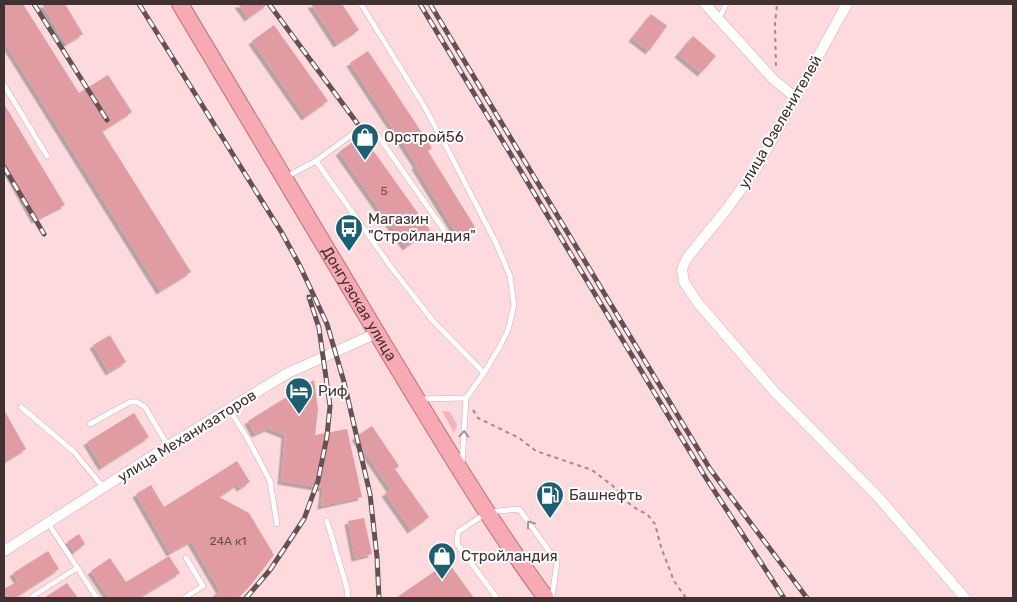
<svg xmlns="http://www.w3.org/2000/svg" width="1017" height="602" viewBox="0 0 1017 602" font-family="Rubik,sans-serif">
	<style>
		.green { fill: #efb5bb }
		.building { fill: #e19ba3; filter: url(#shadow) }
		.lines { fill: none; stroke-linecap: round; stroke-linejoin: round }
		.service-casing { stroke: #d4acb0; stroke-width: 6 }
		.minor-casing { stroke: #d4acb0; stroke-width: 11 }
		.trunk-casing { stroke: #b7717b; stroke-width: 18 }
		.path { stroke: #a2898b; stroke-width: 2; stroke-dasharray: 4 4; stroke-linecap: butt }
		.service { stroke: #fff; stroke-width: 5 }
		.minor { stroke: #fff; stroke-width: 10 }
		.trunk { stroke: #f8aab4; stroke-width: 16 }
		.rail-casing { stroke: #655153; stroke-width: 5 }
		.rail { stroke: #fff; stroke-width: 3; stroke-dasharray: 9; stroke-linecap: butt }
		.oneway { stroke: #a09898 }
		.labels { text-anchor: middle; dominant-baseline: central; stroke-width: 4; stroke-linejoin: round; paint-order: stroke }
		.number-label { font-size: 12px; fill: #694c4e }
		.street-label { font-size: 15px; fill: #413132; stroke: #fff }
		.poi-label { font-size: 15px; fill: #413132; stroke: #fff; text-anchor: start }
	</style>
	<defs>
		<filter id="shadow"><feDropShadow dx="-3.5" dy="3.5" stdDeviation="0" flood-color="#0004"/></filter>
	</defs>
	<rect width="100%" height="100%" fill="#fcdadd"/>
	<!-- green -->
	<path class="green" d="M 442,411 L 450,412 L 457,425 L 454,433 Z"/>
	<!-- building -->
	<g class="building">
		<path d="M 4,4 L 23,4 L 79,93 L 108,75 L 132,112 L 102,131 L 191,272 L 160,291 L 4,41 Z"/>
		<path d="M 42,4 L 65,4 L 83,34 L 66,44 Z"/>
		<path d="M 238,4 L 268,4 L 248,18 Z"/>
		<path d="M 311,4 L 342,4 L 359,30 L 337,44 Z"/>
		<path d="M 651,14 L 667,26 L 649,51 L 632,38 Z"/>
		<path d="M 274,25 L 328,101 L 305,117 L 252,41 Z"/>
		<path d="M 693,36 L 716,56 L 701,73 L 678,54 Z"/>
		<path d="M 368,51 L 432,148 L 428,151 L 475,227 L 459,237 L 415,166 L 417,165 L 350,63 Z"/>
		<path d="M 4,104 L 65,205 L 35,220 L 4,164 Z"/>
		<path d="M 362,135 L 430,230 L 406,247 L 339,152 Z"/>
		<path d="M 110,335 L 126,362 L 109,372 L 93,345 Z"/>
		<path d="M 314,380 L 318,410 L 315,435 L 347,429 L 362,497 L 321,506 L 323,488 L 281,481 L 285,435 L 268,428 L 255,434 L 248,421 Z"/>
		<path d="M 4,410 L 26,449 L 4,462 Z"/>
		<path d="M 134,413 L 149,437 L 102,467 L 87,442 Z"/>
		<path d="M 372,426 L 399,466 L 395,469 L 429,517 L 411,530 L 385,493 L 391,490 L 355,437 Z"/>
		<path d="M 237,461 L 250,482 L 240,488 L 238,484 L 219,497 L 249,513 L 274,555 L 250,586 L 238,598 L 211,598 L 220,591 L 191,541 L 170,553 L 136,494 L 151,485 L 164,507 Z"/>
		<path d="M 364,518 L 372,554 L 355,558 L 348,521 Z"/>
		<path d="M 79,534 L 85,544 L 74,552 L 67,542 Z"/>
		<path d="M 48,551 L 59,569 L 14,598 L 4,598 L 4,589 L 18,581 L 13,573 Z"/>
		<path d="M 169,556 L 180,573 L 138,598 L 109,598 L 91,571 L 110,558 L 126,582 Z"/>
		<path d="M 448,562 L 474,598 L 396,598 Z"/>
		<path d="M 67,583 L 78,598 L 44,598 Z"/>
	</g>
	<g class="lines">
		<!-- service casing -->
		<g class="service-casing">
			<g id="service">
				<path d="M 361,4 L 424,106 L 448,150 L 496,243 L 510,276 L 514,305 L 508,330 L 500,346 L 484,373 L 466,398 L 462,464"/>
				<path d="M 719,19 L 726,4"/>
				<path d="M 4,85 L 47,156"/>
				<path d="M 316,161 L 362,127 L 369,127 L 374,130 L 444,230"/>
				<path d="M 286,177 L 316,161 L 391,267 L 433,321 L 484,373"/>
				<path d="M 421,399 L 466,398"/>
				<path d="M 21,407 L 74,452 L 103,487"/>
				<path d="M 229,409 L 248,439 L 270,481 L 277,524"/>
				<path d="M 90,424 L 130,402 L 137,402 L 145,407 L 168,446"/>
				<path d="M 327,521 L 347,588 L 348,598"/>
				<path d="M 48,523 L 97,598"/>
				<path d="M 33,596 L 77,568"/>
				<path d="M 184,598 L 203,586 L 186,558"/>
				<path d="M 497,598 L 457,544 L 458,532 L 488,512 L 519,509 L 557,562 L 552,598"/>
			</g>
		</g>
		<!-- minor casing -->
		<g class="minor-casing">
			<g id="minor">
				<path d="M 705,4 L 773,79 L 796,98"/>
				<path d="M 847,4 L 757,167 L 726,210 L 687,258 L 682,269 L 684,282 L 698,303 L 773,390 L 879,498 L 965,598"/>
				<path d="M 4,551 L 168,446 L 288,373 L 377,333"/>
			</g>
		</g>
		<!-- trunk casing -->
		<g class="trunk-casing">
			<g id="trunk">
				<path id="s1" d="M 180,4 C 249,120 318,235 387,350 C 438,434 488,519 546,598"/>
			</g>
		</g>
		<!-- path -->
		<g class="path">
			<path d="M 776,66 L 775,24 L 777,4"/>
			<path d="M 473,410 L 478,418 L 519,438 L 536,451 L 592,470 L 613,486 L 627,502 L 638,510 L 647,514 L 655,524 L 661,547 L 674,581 L 686,598"/>
		</g>
		<!-- service -->
		<use href="#service" class="service"/>
		<!-- minor -->
		<use href="#minor" class="minor"/>
		<!-- trunk -->
		<use href="#trunk" class="trunk"/>
		<!-- rail casing -->
		<g class="rail-casing">
			<g id="rail">
				<path d="M 34,4 L 107,120"/>
				<path d="M 139,4 L 282,233 L 300,266 L 327,324 L 344,382 L 370,494 L 377,557 L 379,598"/>
				<path d="M 269,4 L 357,123"/>
				<path d="M 420,4 L 704,475 L 784,598"/>
				<path d="M 430,4 L 710,469 L 807,598"/>
				<path d="M 4,167 L 44,234"/>
				<path d="M 246,598 L 270,570 L 304,519 L 318,481 L 327,436 L 330,406 L 319,328 L 309,297"/>
			</g>
		</g>
		<!-- rail -->
		<use href="#rail" class="rail"/>
	</g>
	<!-- one-way arrows -->
	<defs><path id="oneway-chevron" d="M-2-3.5L2.5 0L-2 3.5" fill="none" stroke-width="1.6" stroke-linecap="round" stroke-linejoin="round" transform="scale(1.25)"/></defs>
	<g class="oneway">
		<use href="#oneway-chevron" transform="translate(464 434) rotate(-87)"/>
		<use href="#oneway-chevron" transform="translate(530 524) rotate(-126)"/>
	</g>
	<!-- icons -->
	<defs>
		<g id="shop-pin" transform="scale(1.4375)"><path d="M0 17L-7.5 6A9.5 9.5 0 1 1 7.5 6Z" fill="#1c5f72" stroke="#fff"/><path d="M-5-2.5h2.3a2.7 3.5 0 0 1 5.4 0H5L5.5 6h-11ZM-1.5-2.5h3a1.5 2.3 0 0 0-3 0Z" fill="#fff"/></g>
		<g id="bus-pin" transform="scale(1.4375)"><path d="M0 17L-7.5 6A9.5 9.5 0 1 1 7.5 6Z" fill="#1c5f72" stroke="#fff"/><path d="M-5-6H5V4H4V6H2V4H-2V6H-4V4H-5ZM-3.5-4V0h7V-4ZM-3.5 1.2v1.5H-2V1.2ZM2 1.2v1.5H3.5V1.2Z" fill="#fff"/></g>
		<g id="hotel-pin" transform="scale(1.4375)"><path d="M0 17L-7.5 6A9.5 9.5 0 1 1 7.5 6Z" fill="#1c5f72" stroke="#fff"/><path d="M-6-4.5h1.5V1H6V5H4.5V3h-9V5H-6ZM-4 0a1.8 1.8 0 1 1 3.6 0ZM.5 0V-2.5h3Q6-2.5 6 0Z" fill="#fff"/></g>
		<g id="fuel-pin" transform="scale(1.4375)"><path d="M0 17L-7.5 6A9.5 9.5 0 1 1 7.5 6Z" fill="#1c5f72" stroke="#fff"/><path d="M-5.5-6h7V0h2V4h1.3V-2.5L3-4.5l.8-.8L6-3V5H2.5V1h-1V6h-7ZM-4.2-4.7v3.2H.2V-4.7Z" fill="#fff"/></g>
	</defs>
	<g fill-rule="evenodd">
		<use href="#shop-pin" x="365" y="137"/>
		<use href="#bus-pin" x="349" y="228"/>
		<use href="#hotel-pin" x="299" y="391"/>
		<use href="#fuel-pin" x="550" y="495"/>
		<use href="#shop-pin" x="442" y="556"/>
	</g>
	<g class="labels">
		<!-- number labels -->
		<g class="number-label">
			<text x="384" y="191">5</text>
			<text x="228" y="541">24А к1</text>
		</g>
		<!-- street labels -->
		<g class="street-label">
			<text transform="translate(780 122) rotate(-60)">улица Озеленителей</text>
			<text stroke="none"><textPath href="#s1" startOffset="349">Донгузская улица</textPath></text>
			<text transform="translate(187 436) rotate(-32)">улица Механизаторов</text>
		</g>
		<!-- poi labels -->
		<g class="poi-label">
			<text x="384" y="137">Орстрой56</text>
			<text x="368" y="219">Магазин<tspan x="368" dy="17">"Стройландия"</tspan></text>
			<text x="318" y="391">Риф</text>
			<text x="569" y="495">Башнефть</text>
			<text x="461" y="556">Стройландия</text>
		</g>
	</g>
	<!-- border -->
	<rect width="1017" height="602" fill="none" stroke="#413132" stroke-width="10"/>
</svg>
